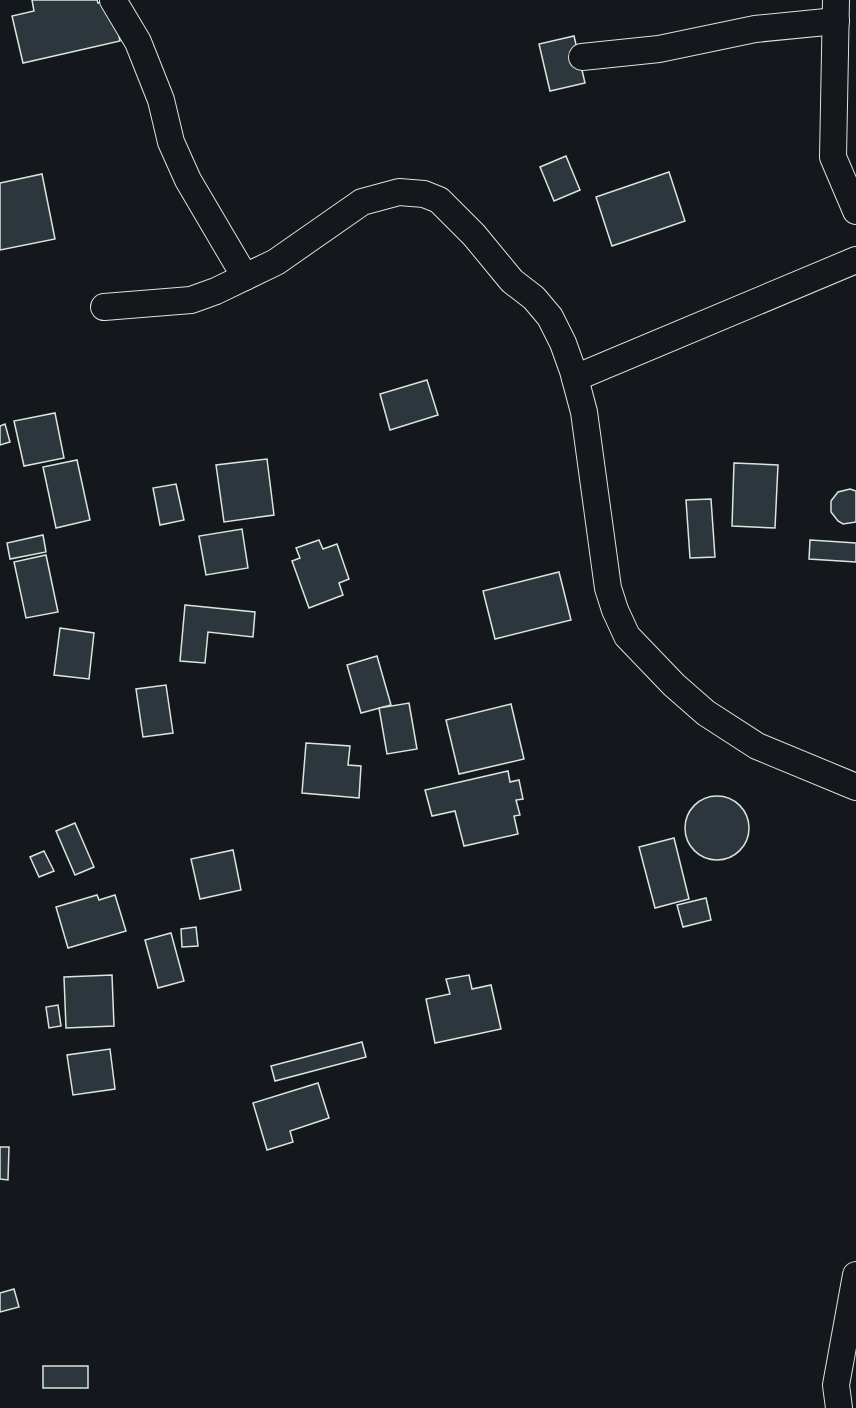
<svg xmlns="http://www.w3.org/2000/svg" width="856" height="1408" viewBox="0 0 856 1408" font-family="'Archivo Narrow',sans-serif">
	<style>
		.building { fill: #2c363c; stroke: #d8e6dc; stroke-width: 1.5 }
		.lines { fill: none; stroke-linecap: round; stroke-linejoin: round }
		.minor-casing { stroke: #d8e6dc; stroke-width: 28 }
		.minor { stroke: #14181c; stroke-width: 26 }
	</style>
	<rect width="100%" height="100%" fill="#14181c"/>
	<!-- building -->
	<g class="building">
		<path d="M 32,0 L 97,0 L 98,3 L 111,0 L 120,41 L 23,63 L 12,16 L 34,11 Z"/>
		<path d="M 574,36 L 585,83 L 550,91 L 539,44 Z"/>
		<path d="M 566,156 L 580,190 L 554,201 L 540,167 Z"/>
		<path d="M 669,172 L 685,221 L 612,246 L 596,197 Z"/>
		<path d="M 42,174 L 55,239 L 0,250 L 0,183 Z"/>
		<path d="M 427,380 L 438,415 L 390,430 L 380,394 Z"/>
		<path d="M 55,413 L 64,458 L 24,466 L 14,421 Z"/>
		<path d="M 5,424 L 10,442 L 0,445 L 0,426 Z"/>
		<path d="M 267,459 L 274,515 L 224,522 L 216,465 Z"/>
		<path d="M 77,460 L 90,520 L 56,528 L 43,467 Z"/>
		<path d="M 734,463 L 778,465 L 775,528 L 732,526 Z"/>
		<path d="M 176,484 L 184,520 L 160,525 L 153,488 Z"/>
		<path d="M 850,489 L 856,491 L 856,522 L 843,524 L 838,521 L 831,512 L 831,501 L 838,492 Z"/>
		<path d="M 711,499 L 715,557 L 690,558 L 686,500 Z"/>
		<path d="M 242,529 L 248,568 L 206,575 L 199,536 Z"/>
		<path d="M 43,535 L 46,552 L 10,559 L 7,543 Z"/>
		<path d="M 319,540 L 323,549 L 337,544 L 349,579 L 339,583 L 343,595 L 309,608 L 292,561 L 300,558 L 296,548 Z"/>
		<path d="M 810,540 L 856,543 L 856,562 L 809,559 Z"/>
		<path d="M 46,555 L 58,612 L 26,618 L 14,562 Z"/>
		<path d="M 559,572 L 571,620 L 495,639 L 483,591 Z"/>
		<path d="M 185,605 L 255,612 L 253,637 L 208,632 L 205,663 L 180,661 Z"/>
		<path d="M 60,628 L 94,633 L 89,679 L 54,675 Z"/>
		<path d="M 377,656 L 391,705 L 361,713 L 347,665 Z"/>
		<path d="M 166,685 L 173,733 L 143,737 L 136,689 Z"/>
		<path d="M 409,703 L 417,749 L 387,754 L 379,708 Z"/>
		<path d="M 511,704 L 524,759 L 459,774 L 446,720 Z"/>
		<path d="M 306,743 L 350,746 L 348,765 L 361,766 L 359,798 L 302,793 Z"/>
		<path d="M 508,771 L 510,782 L 519,780 L 523,799 L 516,800 L 520,815 L 514,816 L 518,834 L 464,846 L 455,811 L 432,816 L 425,790 Z"/>
		<circle cx="717" cy="828" r="32"/>
		<path d="M 75,823 L 94,867 L 75,875 L 56,831 Z"/>
		<path d="M 674,838 L 689,899 L 655,908 L 639,847 Z"/>
		<path d="M 233,850 L 241,890 L 200,899 L 191,859 Z"/>
		<path d="M 44,851 L 54,871 L 39,877 L 30,857 Z"/>
		<path d="M 97,895 L 99,900 L 115,895 L 126,931 L 68,948 L 56,907 Z"/>
		<path d="M 706,898 L 711,920 L 683,927 L 677,905 Z"/>
		<path d="M 196,927 L 198,946 L 182,947 L 181,929 Z"/>
		<path d="M 171,933 L 184,981 L 158,988 L 145,940 Z"/>
		<path d="M 112,975 L 114,1026 L 66,1028 L 64,977 Z"/>
		<path d="M 469,975 L 472,989 L 491,985 L 501,1029 L 435,1043 L 426,999 L 450,994 L 446,979 Z"/>
		<path d="M 58,1005 L 61,1026 L 49,1028 L 46,1007 Z"/>
		<path d="M 362,1042 L 366,1057 L 275,1081 L 271,1066 Z"/>
		<path d="M 110,1049 L 115,1089 L 73,1095 L 67,1055 Z"/>
		<path d="M 318,1083 L 329,1118 L 290,1131 L 293,1142 L 267,1150 L 253,1103 Z"/>
		<path d="M 0,1147 L 9,1147 L 8,1180 L 0,1179 Z"/>
		<path d="M 14,1289 L 19,1307 L 0,1312 L 0,1293 Z"/>
		<rect x="43" y="1366" width="45" height="22"/>
	</g>
	<g class="lines">
		<!-- minor casing -->
		<g class="minor-casing">
			<g id="minor">
				<path d="M 113,0 L 138,42 L 161,100 L 171,142 L 188,180 L 245,277"/>
				<path d="M 836,0 L 833,157 L 856,211"/>
				<path d="M 582,57 L 659,49 L 755,29 L 836,21"/>
				<path d="M 104,307 L 191,300 L 216,291 L 276,262 L 362,202 L 399,192 L 424,194 L 439,200 L 474,235 L 512,281 L 534,298 L 550,317 L 563,343 L 573,371 L 584,412 L 608,588 L 615,610 L 627,636 L 674,685 L 706,713 L 757,746 L 856,787"/>
				<path d="M 575,378 L 856,260"/>
				<path d="M 839,1408 L 836,1385 L 856,1275"/>
			</g>
		</g>
		<!-- minor -->
		<use href="#minor" class="minor"/>
	</g>
</svg>
